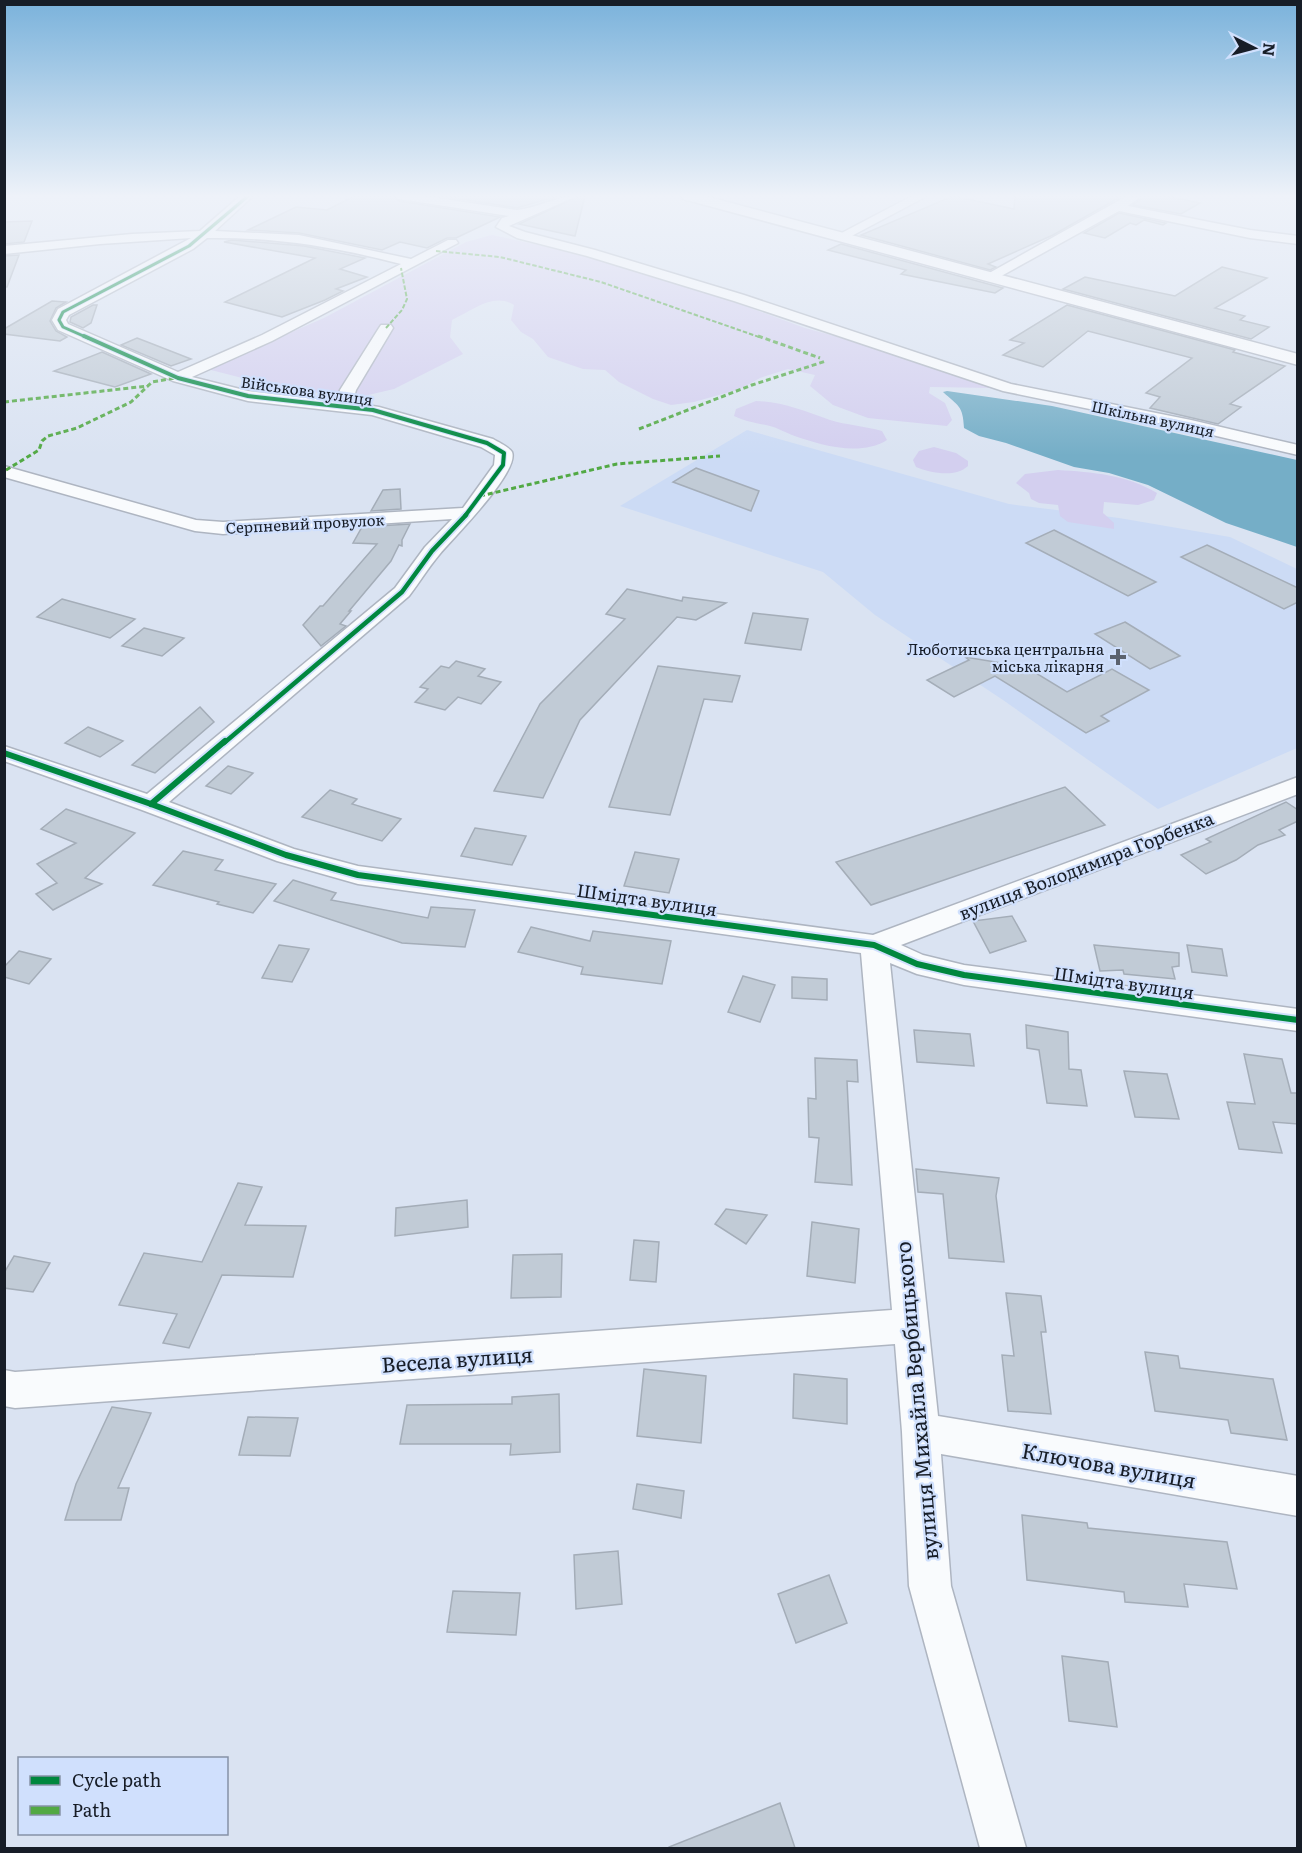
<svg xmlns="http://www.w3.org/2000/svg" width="1302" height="1853" viewBox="0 0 1302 1853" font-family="Literata,serif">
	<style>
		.built { fill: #ccdbf5 }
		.green { fill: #d3cfef }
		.water { fill: #75aec7 }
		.building { fill: #c1cbd6; stroke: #a4adb8; stroke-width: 1.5 }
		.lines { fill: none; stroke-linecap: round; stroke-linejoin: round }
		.street-casing { stroke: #aeb5c1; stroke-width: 3 }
		.secondary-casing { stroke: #aeb5c1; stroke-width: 3 }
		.street { fill: #f9fbfd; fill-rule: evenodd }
		.secondary { fill: #f9fbfd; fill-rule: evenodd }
		.quiet-far1 { stroke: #52a944; stroke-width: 2; stroke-dasharray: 4.5 2; stroke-linecap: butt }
		.quiet { stroke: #52a944; stroke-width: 3; stroke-dasharray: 5 3; stroke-linecap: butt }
		.cycleway-far3-casing { stroke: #d0e0fd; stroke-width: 4.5 }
		.cycleway-far2-casing { stroke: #d0e0fd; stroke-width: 6 }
		.cycleway-far1-casing { stroke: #d0e0fd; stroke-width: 8 }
		.cycleway-casing { stroke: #d0e0fd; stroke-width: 10 }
		.cycleway-far3 { stroke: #00873e; stroke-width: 3 }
		.cycleway-far2 { stroke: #00873e; stroke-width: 4 }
		.cycleway-far1 { stroke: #00873e; stroke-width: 4.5 }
		.cycleway { stroke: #00873e; stroke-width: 6 }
		.poi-dot { fill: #5b626e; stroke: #d0e0fd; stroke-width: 2 }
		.labels { text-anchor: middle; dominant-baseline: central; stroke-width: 4.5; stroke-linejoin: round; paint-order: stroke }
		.far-street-label { font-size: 15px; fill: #171d27; stroke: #d0e0fd }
		.far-poi-label { font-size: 15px; fill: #171d27; stroke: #d0e0fd; text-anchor: end }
		.street-label { font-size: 18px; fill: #171d27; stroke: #d0e0fd }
		.near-street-label { font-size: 21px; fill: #171d27; stroke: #d0e0fd }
	</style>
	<rect width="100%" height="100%" fill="#dae3f2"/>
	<!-- built -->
	<path class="built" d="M 747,430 L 1009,504 L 1119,518 L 1230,537 L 1297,569 L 1297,748 L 1158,809 L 1003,700 L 875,615 L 823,572 L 620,506 Z"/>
	<!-- green -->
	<g class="green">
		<path d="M 492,235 L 595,257 L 729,300 L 805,328 L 998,381 L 994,388 L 930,387 L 929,393 L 945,403 L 952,420 L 947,426 L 868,418 L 833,405 L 810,386 L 815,375 L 788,369 L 760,378 L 740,389 L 694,402 L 671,405 L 653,399 L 619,382 L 605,370 L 583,369 L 548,357 L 533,339 L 521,332 L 511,320 L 514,305 C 493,292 472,311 452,320 L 450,337 L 463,354 L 394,389 L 364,396 L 293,391 L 207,369 L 324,318 L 466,242 Z"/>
		<path d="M 756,401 C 783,402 804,411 830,420 C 846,425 865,426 882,431 L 887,440 C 860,457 820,445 792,435 C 784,432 778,428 770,426 C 757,423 747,422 734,416 L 736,409 Z"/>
		<path d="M 934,447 L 956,453 L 968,461 L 968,466 C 955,478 931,473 916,467 L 913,460 L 919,451 Z"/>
		<path d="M 1058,470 C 1092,472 1127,475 1157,493 L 1154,500 L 1138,505 L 1104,502 L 1103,513 L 1114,523 L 1114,529 L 1068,522 L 1060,516 L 1058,505 L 1039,503 L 1031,499 L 1029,493 L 1016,483 L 1025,474 Z"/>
	</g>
	<!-- water -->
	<path class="water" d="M 947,391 L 1052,406 L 1297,460 L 1297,547 L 1226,523 L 1148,485 L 1109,473 L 1074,467 L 1006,443 L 979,436 L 964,428 C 963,405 958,406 943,392 Z"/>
	<!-- building -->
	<g class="building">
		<path d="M 354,196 L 392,196 L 399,201 L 500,217 L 456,238 L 447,238 L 427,248 L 400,242 L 382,250 L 299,233 L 248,230 L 296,207 L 327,210 Z"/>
		<path d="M 442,196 L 558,196 L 517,208 Z"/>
		<path d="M 579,196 L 585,196 L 575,236 L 519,224 Z"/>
		<path d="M 953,196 L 1014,209 L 1015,196 L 1122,196 L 1053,235 L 988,264 L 996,267 L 990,270 L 861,235 Z"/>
		<path d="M 1140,196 L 1166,196 L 1200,203 L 1181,214 L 1133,205 L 1140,200 Z"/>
		<path d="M 1119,213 L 1166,223 L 1163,225 L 1144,220 L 1136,225 L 1130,223 L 1105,238 L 1084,233 Z"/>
		<path d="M 32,221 L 24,242 L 4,244 L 4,222 Z"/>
		<path d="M 232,240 L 304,246 L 365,258 L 340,269 L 367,277 L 336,289 L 343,291 L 325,300 L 282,317 L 225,302 L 315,258 L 224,242 Z"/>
		<path d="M 841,244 L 1003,288 L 995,293 L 901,274 L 906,270 L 828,250 Z"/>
		<path d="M 19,255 L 7,287 L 4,287 L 4,256 Z"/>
		<path d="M 1222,267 L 1267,278 L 1215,308 L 1245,316 L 1240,320 L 1269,327 L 1251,339 L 1063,289 L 1085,277 L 1175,296 Z"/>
		<path d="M 52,301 L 66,302 L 56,308 L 50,321 L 56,331 L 67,337 L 60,341 L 4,334 L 4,329 Z"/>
		<path d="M 93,305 L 97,305 L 91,323 L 83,328 L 70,322 L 71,317 Z"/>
		<path d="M 1067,305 L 1235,350 L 1233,352 L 1285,366 L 1230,404 L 1241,407 L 1218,424 L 1150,408 L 1160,397 L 1146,393 L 1192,358 L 1088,331 L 1043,367 L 1003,355 L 1024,343 L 1010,340 Z"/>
		<path d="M 137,338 L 150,343 L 191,359 L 171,366 L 121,345 Z"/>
		<path d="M 102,352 L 151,374 L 115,387 L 54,371 Z"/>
		<path d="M 696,468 L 759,491 L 751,511 L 673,482 Z"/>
		<path d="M 400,489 L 401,509 L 371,511 L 383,490 Z"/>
		<path d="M 410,524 L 402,540 L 402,546 L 399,545 L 391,561 L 349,611 L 351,611 L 340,624 L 346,626 L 321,646 L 303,625 L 320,606 L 323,606 L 377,544 L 353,543 L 362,527 Z"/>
		<path d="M 1054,530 L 1156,582 L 1128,596 L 1026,543 Z"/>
		<path d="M 1207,545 L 1298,588 L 1298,602 L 1284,609 L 1181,557 Z"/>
		<path d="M 627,589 L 682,601 L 683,597 L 726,603 L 696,620 L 677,617 L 580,720 L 543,798 L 494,791 L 540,704 L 625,619 L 606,614 Z"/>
		<path d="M 62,599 L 135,619 L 110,638 L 37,617 Z"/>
		<path d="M 753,613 L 808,619 L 801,650 L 745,643 Z"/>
		<path d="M 1125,622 L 1180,656 L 1150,669 L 1095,634 Z"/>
		<path d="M 144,628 L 184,638 L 162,656 L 122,646 Z"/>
		<path d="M 965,657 L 1026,667 L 1067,692 L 1112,669 L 1149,690 L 1101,716 L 1109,721 L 1086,733 L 995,676 L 954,697 L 927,680 L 969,660 Z"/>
		<path d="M 456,661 L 485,669 L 478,676 L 501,682 L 481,704 L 458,697 L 445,710 L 415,702 L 428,689 L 420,687 L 441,666 L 449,668 Z"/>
		<path d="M 658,666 L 740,676 L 732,702 L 704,699 L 670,815 L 609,807 Z"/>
		<path d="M 200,707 L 214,722 L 155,773 L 132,765 Z"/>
		<path d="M 88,727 L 123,741 L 100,757 L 65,743 Z"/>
		<path d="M 228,766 L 253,773 L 231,794 L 206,786 Z"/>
		<path d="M 1065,787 L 1105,825 L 871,905 L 836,862 Z"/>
		<path d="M 330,790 L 357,799 L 352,804 L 401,819 L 382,841 L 302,817 Z"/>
		<path d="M 1286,802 L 1298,810 L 1298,821 L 1279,830 L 1285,835 L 1258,845 L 1236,860 L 1206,874 L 1181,855 L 1211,842 L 1206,839 Z"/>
		<path d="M 66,809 L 135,833 L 85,878 L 102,884 L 53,910 L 36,894 L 57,883 L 37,864 L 76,843 L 41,829 Z"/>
		<path d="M 475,828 L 526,836 L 512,865 L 461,856 Z"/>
		<path d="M 183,851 L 223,860 L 215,870 L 276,884 L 253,913 L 217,904 L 219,902 L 153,885 Z"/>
		<path d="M 635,852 L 679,859 L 669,893 L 624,886 Z"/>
		<path d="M 293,880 L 336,893 L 331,900 L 428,918 L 431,907 L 475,910 L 465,947 L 402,943 L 274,901 Z"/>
		<path d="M 1012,916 L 1026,941 L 990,953 L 973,921 Z"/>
		<path d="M 531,927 L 590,941 L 593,931 L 671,941 L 662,984 L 581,974 L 583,967 L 518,952 Z"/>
		<path d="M 279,945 L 309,949 L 292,982 L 262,978 Z"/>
		<path d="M 1094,945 L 1179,953 L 1179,966 L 1172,967 L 1175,979 L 1124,974 L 1123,970 L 1100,971 Z"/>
		<path d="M 1187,945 L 1222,949 L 1227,976 L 1192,972 Z"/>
		<path d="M 19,951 L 51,959 L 29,984 L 4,977 L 4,967 Z"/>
		<path d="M 743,976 L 775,985 L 760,1022 L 728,1012 Z"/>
		<path d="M 792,977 L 827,979 L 827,1000 L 792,998 Z"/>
		<path d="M 1026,1025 L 1068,1032 L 1069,1069 L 1081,1070 L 1087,1106 L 1047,1103 L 1039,1050 L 1027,1048 Z"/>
		<path d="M 914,1030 L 970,1034 L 974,1066 L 917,1062 Z"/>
		<path d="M 1244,1054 L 1282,1059 L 1291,1093 L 1298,1093 L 1298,1124 L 1273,1122 L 1282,1153 L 1239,1149 L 1227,1102 L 1255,1104 Z"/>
		<path d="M 815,1058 L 857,1060 L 858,1082 L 847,1081 L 852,1185 L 815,1182 L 819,1138 L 809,1137 L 808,1098 L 816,1099 Z"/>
		<path d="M 1124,1071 L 1167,1074 L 1179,1119 L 1135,1117 Z"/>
		<path d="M 916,1169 L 999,1178 L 996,1196 L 1004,1262 L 949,1258 L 943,1194 L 918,1192 Z"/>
		<path d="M 238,1183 L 262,1187 L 245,1225 L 306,1226 L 293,1277 L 222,1275 L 189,1348 L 163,1343 L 177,1314 L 119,1305 L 144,1253 L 202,1262 Z"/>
		<path d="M 467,1200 L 468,1227 L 395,1236 L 396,1208 Z"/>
		<path d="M 726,1209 L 767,1215 L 746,1244 L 715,1224 Z"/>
		<path d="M 812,1222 L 859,1229 L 855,1283 L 807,1276 Z"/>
		<path d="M 634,1240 L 659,1242 L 656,1282 L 630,1280 Z"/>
		<path d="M 562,1254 L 561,1297 L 511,1298 L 513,1255 Z"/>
		<path d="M 14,1256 L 50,1263 L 33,1292 L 4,1288 L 4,1273 Z"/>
		<path d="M 1006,1293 L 1041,1296 L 1046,1332 L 1041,1332 L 1051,1414 L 1008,1411 L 1002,1355 L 1014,1356 Z"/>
		<path d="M 1145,1352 L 1178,1356 L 1180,1368 L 1273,1379 L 1287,1440 L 1231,1433 L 1228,1420 L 1155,1411 Z"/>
		<path d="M 644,1369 L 706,1376 L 701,1443 L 637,1436 Z"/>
		<path d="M 794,1374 L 847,1379 L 847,1424 L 793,1418 Z"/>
		<path d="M 559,1394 L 560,1452 L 510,1455 L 511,1444 L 400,1444 L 407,1405 L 512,1404 L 512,1397 Z"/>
		<path d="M 112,1407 L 151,1413 L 118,1488 L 129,1488 L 121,1520 L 65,1520 L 76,1484 Z"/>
		<path d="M 248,1417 L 298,1418 L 290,1456 L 239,1455 Z"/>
		<path d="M 637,1484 L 684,1491 L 681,1518 L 633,1509 Z"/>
		<path d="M 1022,1515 L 1087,1523 L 1088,1528 L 1227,1542 L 1237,1589 L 1184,1584 L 1188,1607 L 1125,1602 L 1124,1592 L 1027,1580 Z"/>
		<path d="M 618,1551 L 622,1604 L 576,1609 L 574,1555 Z"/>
		<path d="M 829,1575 L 847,1623 L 796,1643 L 778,1594 Z"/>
		<path d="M 453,1591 L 520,1593 L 516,1635 L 447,1632 Z"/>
		<path d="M 1062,1656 L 1108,1662 L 1117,1727 L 1069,1721 Z"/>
		<path d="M 780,1803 L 795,1848 L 669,1848 L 669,1847 Z"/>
	</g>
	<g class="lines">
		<!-- street casing -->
		<g class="street-casing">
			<g id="street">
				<path d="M 240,196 L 253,196 L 215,231 L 299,235 L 411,259 L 448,240 L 456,240 L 458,243 L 272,341 L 192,377 L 248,391 L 341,402 L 338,398 L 340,390 L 379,328 L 381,325 L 391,325 L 393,328 L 356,390 L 354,397 L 360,404 L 379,407 L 493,439 C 498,442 509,447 512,452 C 520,472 452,539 439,555 C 428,568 419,583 409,596 L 169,802 L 294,849 L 358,866 L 873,935 L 1298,777 L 1298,794 L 901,945 L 923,955 L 964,965 L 1298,1009 L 1298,1031 L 964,985 L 917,974 L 890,963 L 938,1416 L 1298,1476 L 1298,1516 L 941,1454 L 951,1586 L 1026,1848 L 980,1848 L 909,1586 L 902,1432 L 895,1344 L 15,1408 L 4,1406 L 4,1370 L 15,1372 L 892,1310 L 861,953 L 358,884 L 277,861 L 142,810 L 4,761 L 4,746 L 147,794 L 395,588 L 425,547 L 452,519 L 223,534 L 195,531 L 4,477 L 4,466 L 196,520 L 223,522 L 463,508 L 494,465 L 495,455 L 481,447 L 372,415 L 248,401 L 173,381 L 58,330 L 52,320 L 58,309 L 191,238 L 100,244 L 4,254 L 4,246 L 132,234 L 200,231 ZM 207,238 C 273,237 336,247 401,264 L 262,335 L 178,372 L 68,324 L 66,320 L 69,315 L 193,249 Z"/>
				<path d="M 394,196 L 424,196 L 517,210 C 538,208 555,196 577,196 L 509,226 L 525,232 L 595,250 L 744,295 L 1011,384 L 1191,420 L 1298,445 L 1298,455 L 1191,430 L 1003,391 L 734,301 L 587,256 L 517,238 L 496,227 L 502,218 L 509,216 L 399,199 Z"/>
				<path d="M 912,196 L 927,196 L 844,240 L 836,240 L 834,237 Z"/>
				<path d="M 1127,196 L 1139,198 L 1128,206 L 1250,230 L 1298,236 L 1298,244 L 1250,238 L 1119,211 L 994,280 L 984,280 L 982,277 Z"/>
			</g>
		</g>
		<!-- secondary casing -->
		<g class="secondary-casing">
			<path id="secondary" d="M 681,196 L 705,196 L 1298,354 L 1298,365 L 683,199 Z"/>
		</g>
		<!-- street -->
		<use href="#street" class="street"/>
		<!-- secondary -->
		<use href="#secondary" class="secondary"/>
		<!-- quiet-far1 -->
		<g class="quiet-far1">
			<path d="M 436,251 L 500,257 L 601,282 L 762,338"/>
			<path d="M 386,328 L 402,310 L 407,299 L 401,268"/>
		</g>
		<!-- quiet -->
		<g class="quiet">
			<path d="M 758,336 L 820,358"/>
			<path d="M 4,402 L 148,386"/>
			<path d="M 639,429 L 752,385 L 826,361"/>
			<path d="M 6,470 L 39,450 L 42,441 L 48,436 L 77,428 L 131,402 L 152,382 L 175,378"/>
			<path d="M 480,496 L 617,464 L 720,456"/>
		</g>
		<!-- cycleway-far3 casing -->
		<g class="cycleway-far3-casing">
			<path id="cycleway-far3" d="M 88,338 L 63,327 L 59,320 L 63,312 L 189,246 L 248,196"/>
		</g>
		<!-- cycleway-far2 casing -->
		<g class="cycleway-far2-casing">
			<path id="cycleway-far2" d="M 84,336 L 178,378 L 248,396 L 373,410 L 487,443 L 504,453 L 503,465 L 465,516"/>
		</g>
		<!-- cycleway-far1 casing -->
		<g class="cycleway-far1-casing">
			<path id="cycleway-far1" d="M 224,743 L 402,592 L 432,551 L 466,515"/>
		</g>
		<!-- cycleway casing -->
		<g class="cycleway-casing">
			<g id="cycleway">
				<path d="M 4,753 L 151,804 L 286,855 L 358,875 L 874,945 L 917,964 L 964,975 L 1298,1020"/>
				<path d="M 151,804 L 225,741"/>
			</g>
		</g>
		<!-- cycleway-far3 -->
		<use href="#cycleway-far3" class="cycleway-far3"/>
		<!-- cycleway-far2 -->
		<use href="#cycleway-far2" class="cycleway-far2"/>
		<!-- cycleway-far1 -->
		<use href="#cycleway-far1" class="cycleway-far1"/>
		<!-- cycleway -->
		<use href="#cycleway" class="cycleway"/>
	</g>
	<!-- sky -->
	<linearGradient id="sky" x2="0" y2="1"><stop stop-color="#7ab2db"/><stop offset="0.43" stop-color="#eef2f9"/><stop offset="1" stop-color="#eef2f9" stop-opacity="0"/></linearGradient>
	<rect width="1302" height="456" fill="url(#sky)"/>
	<!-- markers -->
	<path class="poi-dot" d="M1115 648h6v6h6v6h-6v6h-6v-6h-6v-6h6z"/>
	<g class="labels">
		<!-- far-street labels -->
		<g class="far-street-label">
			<text transform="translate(307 390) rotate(8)">Військова вулиця</text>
			<text transform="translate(1153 418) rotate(12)">Шкільна вулиця</text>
			<text transform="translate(305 523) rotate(-3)">Серпневий провулок</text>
		</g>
		<!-- far-poi labels -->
		<g class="far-poi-label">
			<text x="1104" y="648">Люботинська центральна<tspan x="1104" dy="17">міська лікарня</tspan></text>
		</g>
		<!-- street labels -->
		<g class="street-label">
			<text transform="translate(1086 865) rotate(-21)">вулиця Володимира Горбенка</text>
			<text transform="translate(647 899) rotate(8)">Шмідта вулиця</text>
			<text transform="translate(1124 982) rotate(8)">Шмідта вулиця</text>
		</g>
		<!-- near-street labels -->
		<g class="near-street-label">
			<text transform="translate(457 1358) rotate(-4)">Весела вулиця</text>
			<text transform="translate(915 1401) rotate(-95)">вулиця Михайла Вербицького</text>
			<text transform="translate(1109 1464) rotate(10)">Ключова вулиця</text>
		</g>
	</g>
	<!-- border -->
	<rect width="1302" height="1853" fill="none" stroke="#171d27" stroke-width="12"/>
	<!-- legend -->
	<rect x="18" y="1757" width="210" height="78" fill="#d0e0fd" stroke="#8692a7" stroke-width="1.5"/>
	<rect x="30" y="1776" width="30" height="9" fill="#00873e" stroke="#8692a7" stroke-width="1.5"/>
	<text x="72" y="1787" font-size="18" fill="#171d27">Cycle path</text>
	<rect x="30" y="1806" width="30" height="9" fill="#52a944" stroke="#8692a7" stroke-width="1.5"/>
	<text x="72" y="1817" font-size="18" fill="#171d27">Path</text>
	<!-- north arrow -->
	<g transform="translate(1254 48) rotate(96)" stroke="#d0e0fd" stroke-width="4.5" paint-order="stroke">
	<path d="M0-4.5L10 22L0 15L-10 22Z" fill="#171d27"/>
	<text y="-9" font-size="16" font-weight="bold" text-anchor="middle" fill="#171d27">N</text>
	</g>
</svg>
